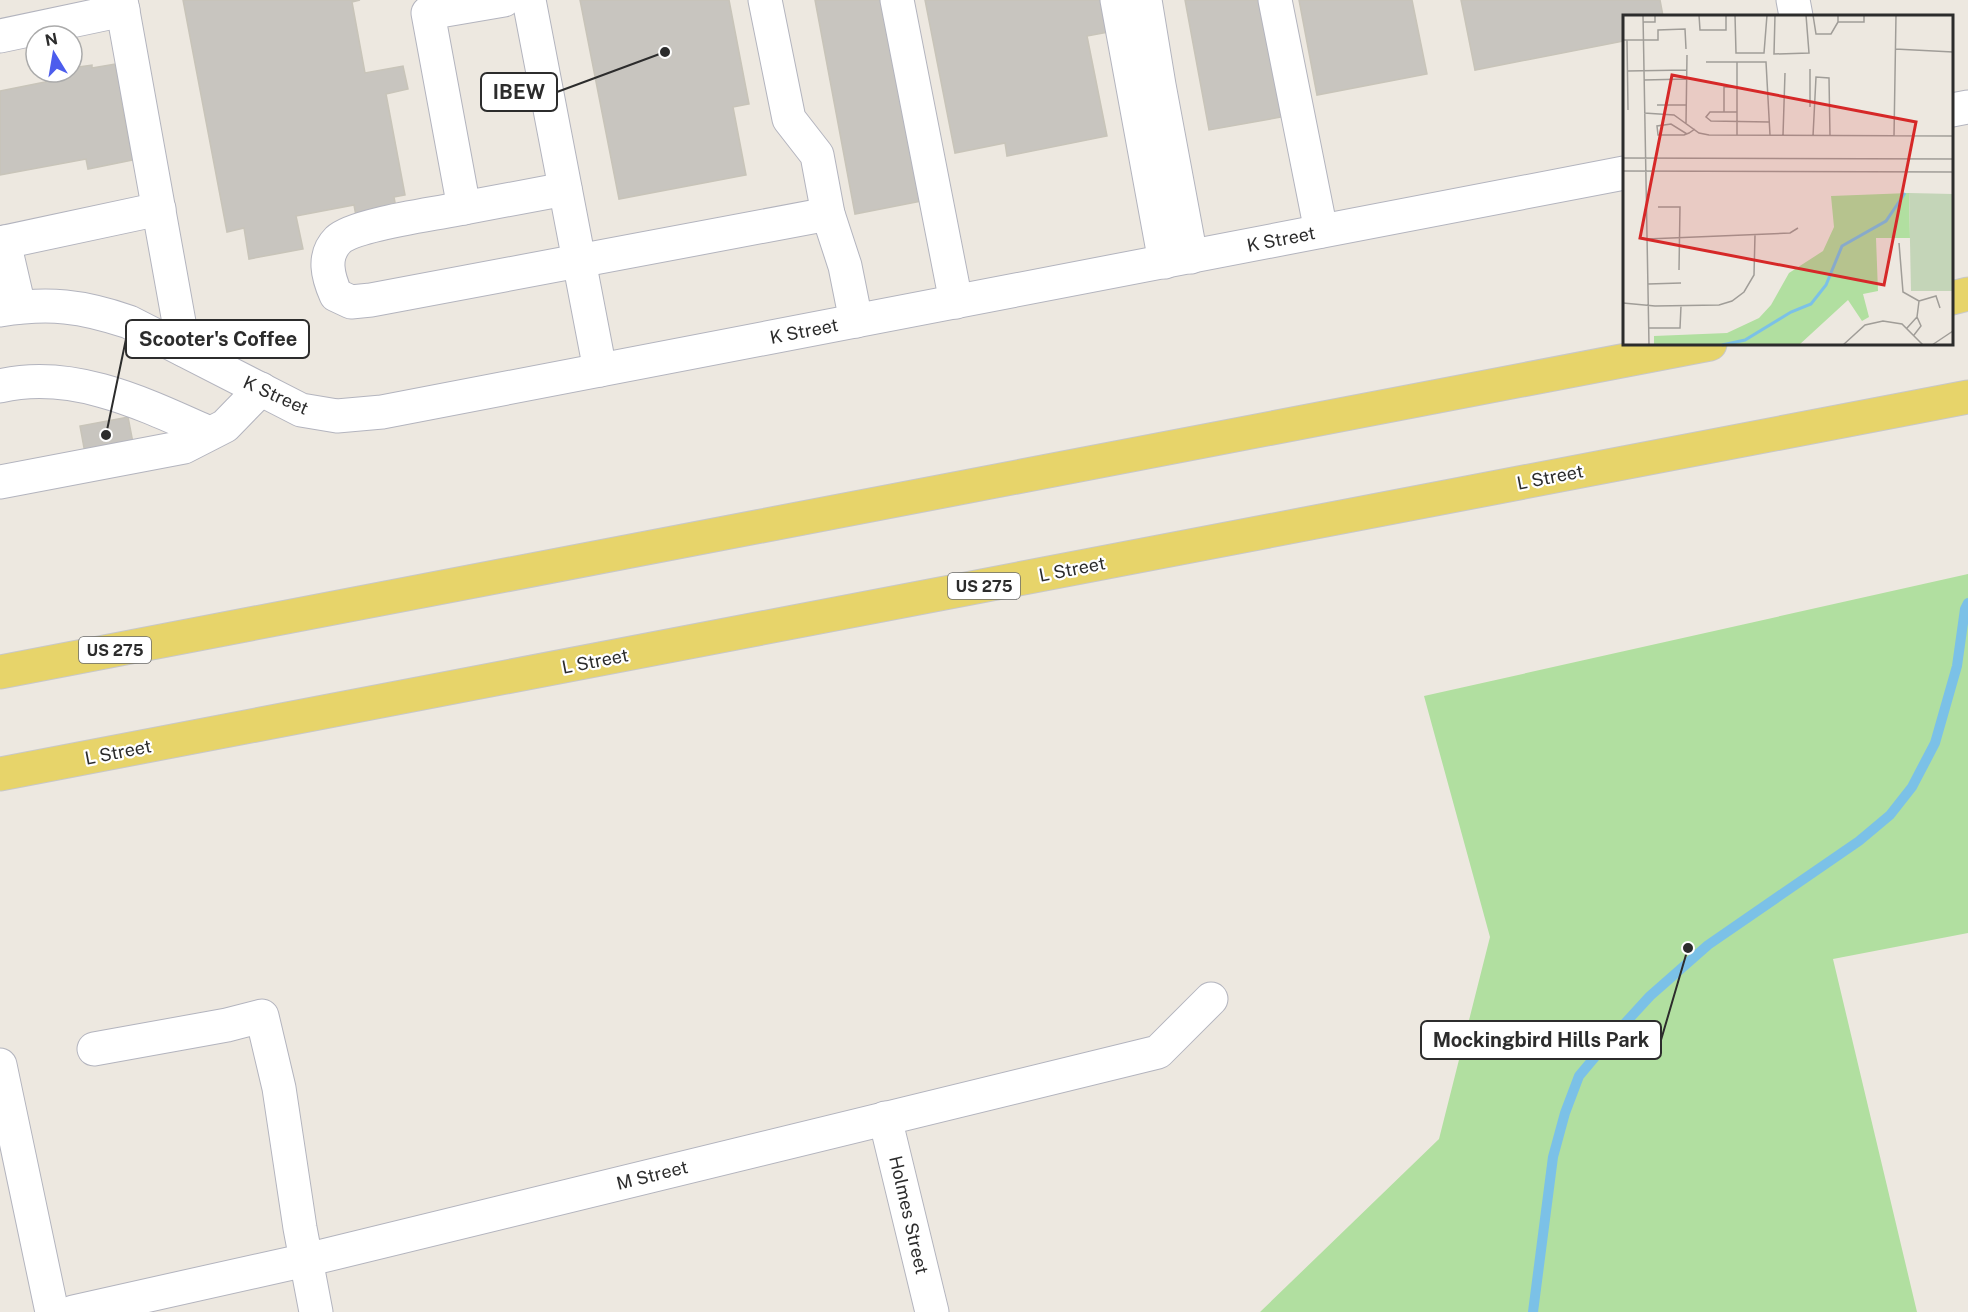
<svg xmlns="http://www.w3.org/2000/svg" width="1968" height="1312" viewBox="0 0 1968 1312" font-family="'Public Sans',sans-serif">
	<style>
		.green { fill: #b1dfa0 }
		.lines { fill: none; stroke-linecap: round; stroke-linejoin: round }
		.stream { stroke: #7bc1e7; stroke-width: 10 }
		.building { fill: #c8c5bf; stroke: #c8c4b9; stroke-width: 1.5 }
		.minor-casing { stroke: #b3b4be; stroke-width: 35 }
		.major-casing { stroke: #c8c8c8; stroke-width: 35 }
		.minor { stroke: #fff; stroke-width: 33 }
		.major { stroke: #e7d46a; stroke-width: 33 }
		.labels { text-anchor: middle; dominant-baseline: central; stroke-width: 4.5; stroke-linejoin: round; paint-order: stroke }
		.shield { fill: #fff; stroke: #6b6b6b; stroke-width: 1.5 }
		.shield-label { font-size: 16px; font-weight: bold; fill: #2c2c2c }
		.street-label { font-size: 18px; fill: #2c2c2c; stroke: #fff }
		.inset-river { fill: none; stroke: #7bc1e7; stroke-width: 3 }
		.inset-road { fill: none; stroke: #a09d98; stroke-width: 1.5 }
		.view { fill: #d62828; fill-opacity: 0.15; stroke: #d62828; stroke-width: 3 }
		.inset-edge { fill: none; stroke: #2c2c2c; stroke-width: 3 }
		.leader { fill: none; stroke: #2c2c2c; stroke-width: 2 }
		.callout-dot { fill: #2c2c2c; stroke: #fff; stroke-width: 2 }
		.callout { fill: #fff; stroke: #2c2c2c; stroke-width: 2 }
		.callout-label { font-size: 20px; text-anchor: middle; font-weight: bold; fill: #2c2c2c }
	</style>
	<rect width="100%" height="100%" fill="#ede8e0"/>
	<!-- green -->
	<path class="green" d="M 1968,574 L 1968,933 L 1833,959 L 1917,1312 L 1260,1312 L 1439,1139 L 1490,937 L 1424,696 Z"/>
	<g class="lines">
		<!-- stream -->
		<path class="stream" d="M 1533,1312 L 1553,1157 L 1565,1113 L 1579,1076 L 1605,1045 L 1650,996 L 1708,945 L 1859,841 L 1890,815 L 1912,787 L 1935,743 L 1957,666 L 1965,609 L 1968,603"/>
	</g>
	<!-- building -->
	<g class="building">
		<path d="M 183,0 L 360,0 L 352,2 L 365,73 L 403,66 L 408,89 L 386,94 L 405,195 L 394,197 L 401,236 L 361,243 L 354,205 L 296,216 L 303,249 L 249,259 L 244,228 L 227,232 Z"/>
		<path d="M 580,0 L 729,0 L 749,104 L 733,107 L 746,175 L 619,199 Z"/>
		<path d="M 815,0 L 885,0 L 922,201 L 855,214 Z"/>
		<path d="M 925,0 L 1103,0 L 1109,32 L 1087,36 L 1107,136 L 1007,156 L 1005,143 L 955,153 Z"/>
		<path d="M 1185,0 L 1265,0 L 1287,116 L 1209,130 Z"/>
		<path d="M 1299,0 L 1412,0 L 1427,74 L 1317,95 Z"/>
		<path d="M 1461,0 L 1660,0 L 1663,16 L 1624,16 L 1624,41 L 1475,70 Z"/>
		<path d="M 115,64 L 117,75 L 121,74 L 126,100 L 121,101 L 133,160 L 88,169 L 86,159 L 0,175 L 0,91 L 70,77 L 69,72 L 72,72 L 72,68 L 92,65 L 92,68 Z"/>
		<path d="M 128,417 L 133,443 L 85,453 L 80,426 Z"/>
	</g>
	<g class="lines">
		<!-- minor casing -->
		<g class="minor-casing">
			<g id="minor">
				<path d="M 121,0 L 184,350"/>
				<path d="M 529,0 L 600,370"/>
				<path d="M 765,0 L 789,119 L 817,155 L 828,214 L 845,266 L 856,321"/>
				<path d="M 897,0 L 956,302"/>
				<path d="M 1117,0 L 1165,262"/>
				<path d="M 1145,0 L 1159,85 L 1191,257"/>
				<path d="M 1275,0 L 1321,231"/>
				<path d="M 1793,0 L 1796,16"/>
				<path d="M 0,36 L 123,10"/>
				<path d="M 1952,110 L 1968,107"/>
				<path d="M 565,189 C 527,196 490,203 453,210 C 428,215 354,225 338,240 C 322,256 328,277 336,295 L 351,302 L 371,300 L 828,214"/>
				<path d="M 464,208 L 428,13 L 504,0"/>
				<path d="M 4,242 L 19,307"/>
				<path d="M 0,243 L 159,209"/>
				<path d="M 0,310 C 49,302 82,306 129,322 L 301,410 L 337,416 L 382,412 L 1624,173"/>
				<path d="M 0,386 C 73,369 144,404 209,433"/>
				<path d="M 0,482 L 184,447 L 225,426 L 261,389"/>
				<path d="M 94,1049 L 227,1025 L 262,1016 L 279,1088 L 300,1228 L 316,1312"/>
				<path d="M 0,1065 L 52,1312"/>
				<path d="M 885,1118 L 932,1312"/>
				<path d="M 73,1312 L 306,1260 L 1158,1052 L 1211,999"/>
			</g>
		</g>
		<!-- major casing -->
		<g class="major-casing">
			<g id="major">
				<path d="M 1952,298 L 1968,294"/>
				<path d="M 0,672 L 1710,344"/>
				<path d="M 0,774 L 1968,397"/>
			</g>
		</g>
		<!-- minor -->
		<use href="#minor" class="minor"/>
		<!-- major -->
		<use href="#major" class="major"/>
	</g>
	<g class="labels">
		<!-- shield labels -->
		<g class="shield">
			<rect x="948" y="573" width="72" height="26" rx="4.5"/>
			<rect x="79" y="637" width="72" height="26" rx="4.5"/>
		</g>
		<g class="shield-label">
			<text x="984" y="586">US 275</text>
			<text x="115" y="650">US 275</text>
		</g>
		<!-- street labels -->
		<g class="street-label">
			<text transform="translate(1281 239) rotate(-11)">K Street</text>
			<text transform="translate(804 331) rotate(-11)">K Street</text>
			<text transform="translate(276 395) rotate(24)">K Street</text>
			<text transform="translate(1550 477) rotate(-11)">L Street</text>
			<text transform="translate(1072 569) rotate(-11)">L Street</text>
			<text transform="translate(595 661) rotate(-11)">L Street</text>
			<text transform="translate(118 752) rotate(-11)">L Street</text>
			<text transform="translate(652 1175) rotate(-14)">M Street</text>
			<text transform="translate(909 1215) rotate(77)">Holmes Street</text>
		</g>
	</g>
	<!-- overview -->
	<g transform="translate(1623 15)">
		<rect width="330" height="330" fill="#ede8e0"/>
		<path d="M 286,178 L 287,223 L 253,223 L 255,276 L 240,279 L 246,302 L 239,306 L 225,285 L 176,330 L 31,330 L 31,321 L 104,318 L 136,303 L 148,290 L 166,258 L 200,236 L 211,212 L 208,181 Z" fill="#b1dfa0"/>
		<path d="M 286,178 L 330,179 L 330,276 L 288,276 Z" fill="#c4d5b8"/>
		<path class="inset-river" d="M 99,330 L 122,325 L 168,297 L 188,289 L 203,270 L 219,231 L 263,206 L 282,178"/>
		<path class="inset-road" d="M 20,0 L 26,330M 76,0 L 77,15 L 103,15 L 103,0M 112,0 L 113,38 L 141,38 L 144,0M 152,0 L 151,39 L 186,38 L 183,0M 190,0 L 193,19 L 208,19 L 215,7M 215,0 L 215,7 L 241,7 L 241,0M 20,7 L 32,7 L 32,0M 0,25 L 35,25 L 35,15 L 62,14 L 63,34M 4,25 L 5,95M 272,34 L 330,37M 83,47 L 143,47 L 147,120M 187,54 L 187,92M 4,56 L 64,55M 21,65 L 64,64M 34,90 L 63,90M 101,97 L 101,72 L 114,72M 114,97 L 87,97 L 83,102 L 88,106 L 146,107M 21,98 L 51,100 L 76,118 L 86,120 L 330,121M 63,108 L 64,40M 64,119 L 48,109 L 34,111 L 35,120 L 61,120 L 66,118 L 72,114M 114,120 L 114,47M 160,120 L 162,58M 190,121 L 193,62 L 206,63 L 207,121M 271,121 L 273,0M 0,143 L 330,144M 0,156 L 330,157M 35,192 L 57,192 L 56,255M 24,224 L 167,218 L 175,213M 276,228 L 280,277 L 296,286 L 294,302 L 284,313M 25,269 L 58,268M 296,286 L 313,281 L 317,293M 0,288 L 32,291 L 96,290 L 109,286 L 121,277 L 131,260 L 132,220M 25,313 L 57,313 L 58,291M 291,320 L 298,311 L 294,302M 220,330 L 242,310 L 260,306 L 279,309 L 300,330M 309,330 L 330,316"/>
		<path class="view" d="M 49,60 L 293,107 L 261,270 L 17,223 Z"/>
		<rect width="330" height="330" class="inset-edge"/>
	</g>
	<!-- callouts -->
	<path class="leader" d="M665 52L557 92M106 435L126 339M1688 948L1661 1040"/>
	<g class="callout-dot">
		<circle cx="665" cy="52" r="6"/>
		<circle cx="106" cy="435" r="6"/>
		<circle cx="1688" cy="948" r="6"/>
	</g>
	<g class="callout">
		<rect x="481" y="73" width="76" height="38" rx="6"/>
		<rect x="126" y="320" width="183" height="38" rx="6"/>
		<rect x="1421" y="1021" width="240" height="38" rx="6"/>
	</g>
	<g class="callout-label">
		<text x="519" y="99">IBEW</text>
		<text x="218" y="346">Scooter's Coffee</text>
		<text x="1541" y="1047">Mockingbird Hills Park</text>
	</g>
	<!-- north arrow -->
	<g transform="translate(54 54) rotate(349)"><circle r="28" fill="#ffffff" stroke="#ababab" stroke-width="1.5"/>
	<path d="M0-4.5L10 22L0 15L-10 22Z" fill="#4c5ded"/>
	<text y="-9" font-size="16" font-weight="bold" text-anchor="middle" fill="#2c2c2c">N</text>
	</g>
</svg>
